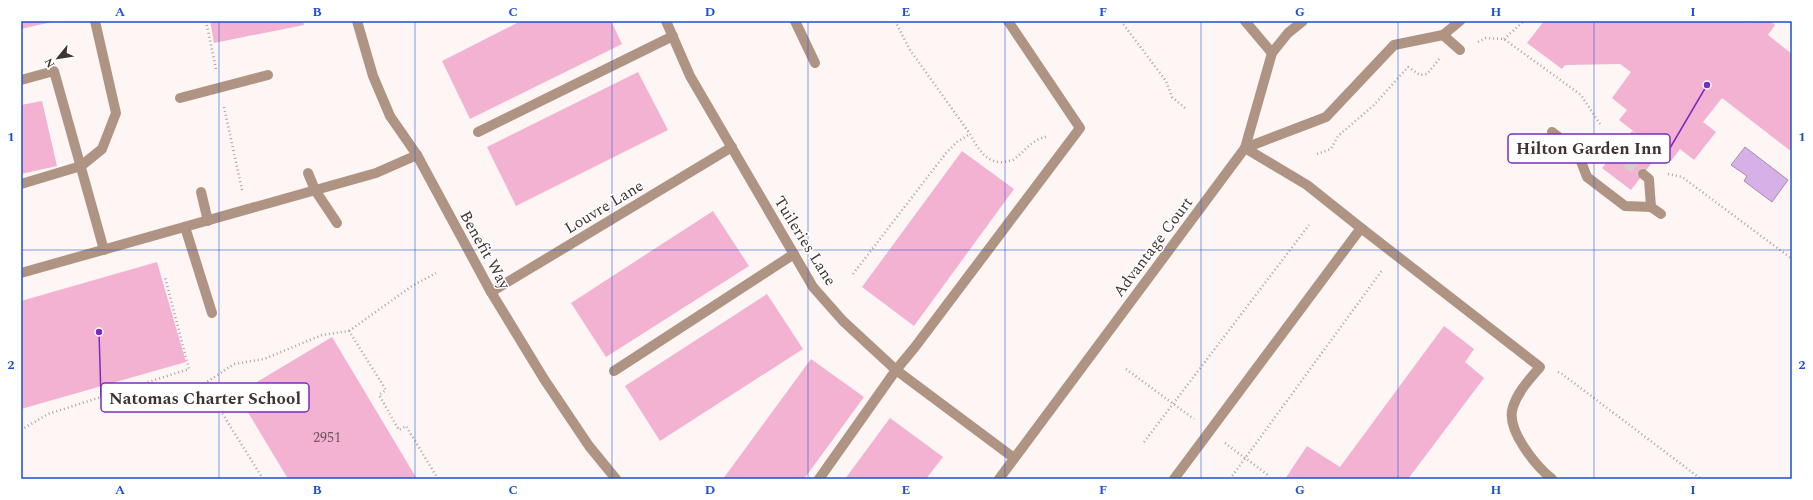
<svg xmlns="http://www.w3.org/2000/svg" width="1813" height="500" viewBox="0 0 1813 500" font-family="Spectral,serif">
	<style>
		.water { fill: #d6b0e6; stroke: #a98ab0 }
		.building { fill: #f3b2d2 }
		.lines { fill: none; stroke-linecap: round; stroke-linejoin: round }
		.minor-tunnel { stroke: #d7cfce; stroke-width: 10; stroke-dasharray: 10 5; stroke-linecap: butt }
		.path { stroke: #aca2a1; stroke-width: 2.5; stroke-dasharray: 1 3; stroke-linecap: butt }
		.minor { stroke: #af9484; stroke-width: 10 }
		.grid { fill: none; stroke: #1d4ed8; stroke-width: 1; stroke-opacity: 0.55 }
		.labels { text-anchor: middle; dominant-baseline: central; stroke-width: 3; stroke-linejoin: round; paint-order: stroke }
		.number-label { font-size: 14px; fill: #6d535a }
		.street-label { font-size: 16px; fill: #403332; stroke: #fff }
		.leader { fill: none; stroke: #7b2cbf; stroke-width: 1.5 }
		.callout-dot { fill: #7b2cbf; stroke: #fff; stroke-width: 1.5 }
		.callout { fill: #fff; stroke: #7b2cbf; stroke-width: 1.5 }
		.callout-label { font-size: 17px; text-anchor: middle; font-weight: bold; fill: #403332 }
		.neatline { fill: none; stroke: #1d4ed8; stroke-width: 1.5 }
		.grid-label { font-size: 13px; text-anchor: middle; font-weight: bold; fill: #1d4ed8 }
	</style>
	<rect width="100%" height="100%" fill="#fdf6f5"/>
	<!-- water -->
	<path class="water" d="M 1745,147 L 1788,180 L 1772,202 L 1744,181 L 1747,176 L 1731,165 Z"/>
	<!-- building -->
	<g class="building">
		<path d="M 21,21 L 52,21 L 52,22 L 21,29 Z"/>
		<path d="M 210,21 L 303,21 L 304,25 L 214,43 Z"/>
		<path d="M 521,21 L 611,21 L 622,44 L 470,119 L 442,61 Z"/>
		<path d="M 1544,21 L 1745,21 L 1748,23 L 1749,21 L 1770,21 L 1775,25 L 1768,35 L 1792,54 L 1792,152 L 1722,98 L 1703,122 L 1716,132 L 1694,160 L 1680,149 L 1671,161 L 1660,152 L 1631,190 L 1602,168 L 1632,131 L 1637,134 L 1619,120 L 1627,110 L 1612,98 L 1631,72 L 1620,64 L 1565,65 L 1562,69 L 1527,43 Z"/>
		<path d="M 638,72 L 668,130 L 516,206 L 487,147 Z"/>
		<path d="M 42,101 L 57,166 L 21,174 L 21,105 Z"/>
		<path d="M 962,151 L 1014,189 L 914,326 L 862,287 Z"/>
		<path d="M 713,211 L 749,266 L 606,357 L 571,303 Z"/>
		<path d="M 157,262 L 186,362 L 21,409 L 21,301 Z"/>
		<path d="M 767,294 L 803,349 L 660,441 L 625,386 Z"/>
		<path d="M 1444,326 L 1474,349 L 1465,362 L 1484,378 L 1408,479 L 1285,479 L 1307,446 L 1340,467 Z"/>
		<path d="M 332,337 L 417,479 L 288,479 L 237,394 Z"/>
		<path d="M 811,359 L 864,397 L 804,479 L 723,479 Z"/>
		<path d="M 890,418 L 943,457 L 926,479 L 845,479 Z"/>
	</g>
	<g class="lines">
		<!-- minor-tunnel -->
		<path class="minor-tunnel" d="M 1614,154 L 1643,174"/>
		<!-- path -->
		<g class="path">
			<path d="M 206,21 L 216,69"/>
			<path d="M 895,21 L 910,50 L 970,134 C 977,147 986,164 1004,162 C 1007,161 1010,161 1013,160 C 1027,150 1030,140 1049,136"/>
			<path d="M 1121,21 L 1166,81 L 1172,97 L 1185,108"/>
			<path d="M 1504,39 L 1524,21"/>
			<path d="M 1478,42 L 1486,38 L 1504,39 L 1581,95 L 1600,124"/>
			<path d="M 224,107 L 242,190"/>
			<path d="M 1317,154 L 1331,149 L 1338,136 L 1374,105 L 1408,67 L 1420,75 L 1427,74 L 1440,58"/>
			<path d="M 1668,174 L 1682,177 L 1792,259"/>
			<path d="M 853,274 L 946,153 L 957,142 L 970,134"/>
			<path d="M 349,331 L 412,286 L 436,273"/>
			<path d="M 1126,369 L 1194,419"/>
			<path d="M 1558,372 L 1562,374 L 1701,479"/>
			<path d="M 21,430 L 48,414 L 189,369 L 165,277"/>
			<path d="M 1144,442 L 1309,225"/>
			<path d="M 1225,443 L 1268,475"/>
			<path d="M 263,479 L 204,384 L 234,364 L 264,359 L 322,335 L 349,331 L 386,390 L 379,395 L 399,430 L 406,426 L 438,479"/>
			<path d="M 1230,479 L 1383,269"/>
			<path d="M 1792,479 L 1792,478"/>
		</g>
		<!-- minor -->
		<g class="minor">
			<path d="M 357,21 L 373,76 L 390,116 L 417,155 L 491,292 L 544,379 L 589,446 L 616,479"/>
			<path d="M 666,21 L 690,76 L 813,287 L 843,321 L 896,370 L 1014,458"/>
			<path d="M 795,21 L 815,63"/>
			<path d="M 1245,21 L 1272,53"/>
			<path d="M 1443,35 L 1460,50"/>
			<path d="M 21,80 L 54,71 L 104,250"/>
			<path d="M 180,98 L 268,75"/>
			<path d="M 478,132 L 673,36"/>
			<path d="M 1552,132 L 1577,151 L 1587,177 L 1625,206 L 1651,207 L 1661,214"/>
			<path d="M 1245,148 L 1307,185 L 1361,228 L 1540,367 C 1530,379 1518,391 1513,407 C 1505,429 1536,466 1552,479"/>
			<path d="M 1245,148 L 1326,117 L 1394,45 L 1443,35 L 1460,21"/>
			<path d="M 1577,151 L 1602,145 L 1614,154"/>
			<path d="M 308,173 L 315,190 L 337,223"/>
			<path d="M 1643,174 L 1649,179 L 1651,207"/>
			<path d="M 21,184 L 81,166 L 102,149 L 116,113 L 95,21"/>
			<path d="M 201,192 L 208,221"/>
			<path d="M 185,227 L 212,313"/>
			<path d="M 21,273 L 376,173 L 417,155"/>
			<path d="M 491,292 L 732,147"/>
			<path d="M 614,371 L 794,254"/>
			<path d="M 819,479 L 896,370 L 915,347 L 1080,128 L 1008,21"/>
			<path d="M 999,479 L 1245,148 L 1272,53 L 1288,33 L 1303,21"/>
			<path d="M 1174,479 L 1361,228"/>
		</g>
	</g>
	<!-- grid -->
	<path class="grid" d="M 219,21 L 219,479M 415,21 L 415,479M 612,21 L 612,479M 808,21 L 808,479M 1005,21 L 1005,479M 1201,21 L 1201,479M 1398,21 L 1398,479M 1594,21 L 1594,479M 21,250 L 1792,250"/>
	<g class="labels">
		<!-- number labels -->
		<g class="number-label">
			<text x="327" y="437">2951</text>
		</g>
		<!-- street labels -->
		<g class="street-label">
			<text transform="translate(604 207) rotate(-31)">Louvre Lane</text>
			<text transform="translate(805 241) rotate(58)">Tuileries Lane</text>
			<text transform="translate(1153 247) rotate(-53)">Advantage Court</text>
			<text transform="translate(485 250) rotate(61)">Benefit Way</text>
		</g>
	</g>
	<!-- callouts -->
	<path class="leader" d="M1707 85L1670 148M99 332L101 398"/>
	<g class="callout-dot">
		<circle cx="1707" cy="85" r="4"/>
		<circle cx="99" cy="332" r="4"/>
	</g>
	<g class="callout">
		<rect x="1508" y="134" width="162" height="29" rx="4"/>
		<rect x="101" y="383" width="208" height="29" rx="4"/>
	</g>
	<g class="callout-label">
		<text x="1589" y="154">Hilton Garden Inn</text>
		<text x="205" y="404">Natomas Charter School</text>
	</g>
	<!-- border -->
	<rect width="1813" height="500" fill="none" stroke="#ffffff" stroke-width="44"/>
	<!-- north arrow -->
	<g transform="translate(58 58) rotate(240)" stroke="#ffffff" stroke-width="3" paint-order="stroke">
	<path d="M0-3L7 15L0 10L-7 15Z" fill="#403332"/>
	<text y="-6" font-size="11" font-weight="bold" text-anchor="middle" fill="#403332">N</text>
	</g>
	<rect x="22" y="22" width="1769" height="456" class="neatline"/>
	<g class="grid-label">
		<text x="120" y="16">A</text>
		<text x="317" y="16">B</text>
		<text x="513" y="16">C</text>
		<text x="710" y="16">D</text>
		<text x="906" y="16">E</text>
		<text x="1103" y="16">F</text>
		<text x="1300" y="16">G</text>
		<text x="1496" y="16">H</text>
		<text x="1693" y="16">I</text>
		<text x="11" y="141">1</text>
		<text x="1802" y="141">1</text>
		<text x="11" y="369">2</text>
		<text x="1802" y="369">2</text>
		<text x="120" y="494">A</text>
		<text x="317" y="494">B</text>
		<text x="513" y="494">C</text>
		<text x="710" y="494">D</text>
		<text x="906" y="494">E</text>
		<text x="1103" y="494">F</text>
		<text x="1300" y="494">G</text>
		<text x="1496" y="494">H</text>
		<text x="1693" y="494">I</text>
	</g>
</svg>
